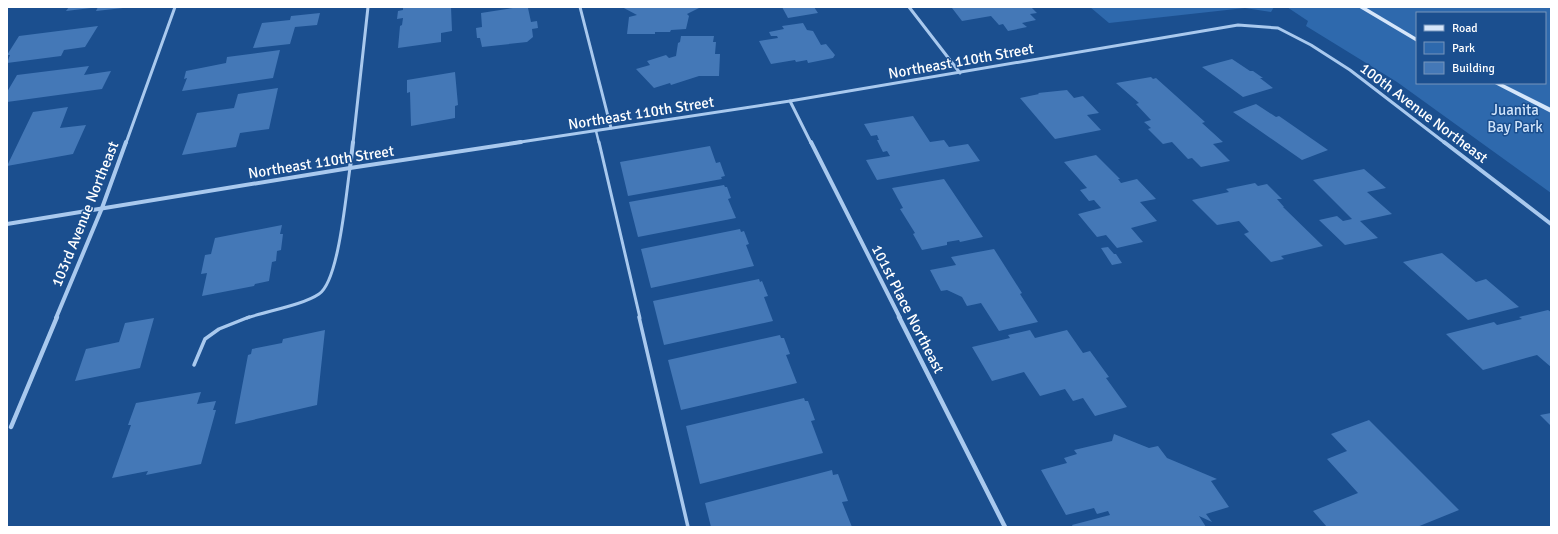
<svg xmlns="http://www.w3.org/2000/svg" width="1558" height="534" viewBox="0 0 1558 534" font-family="Signika,sans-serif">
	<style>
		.green { fill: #2e69ad; fill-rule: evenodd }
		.building { fill: #4478b7 }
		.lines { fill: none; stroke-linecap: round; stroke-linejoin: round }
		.service-far2 { stroke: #a9c9ee; stroke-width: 2.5 }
		.service-far1 { stroke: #a9c9ee; stroke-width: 3 }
		.service { stroke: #a9c9ee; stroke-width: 3.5 }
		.minor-far2 { stroke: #a9c9ee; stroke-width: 3 }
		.minor-far1 { stroke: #a9c9ee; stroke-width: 4 }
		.minor { stroke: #a9c9ee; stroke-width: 4.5 }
		.secondary { fill: #d6e6fa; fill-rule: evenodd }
		.labels { text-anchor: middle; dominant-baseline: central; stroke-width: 3; stroke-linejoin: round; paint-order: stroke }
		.street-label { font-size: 15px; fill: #fff; stroke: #1b4f8f }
		.park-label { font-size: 15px; fill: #cfe3fa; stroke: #1b4f8f }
	</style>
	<rect width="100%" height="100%" fill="#1b4f8f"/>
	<!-- green -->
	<g class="green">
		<path d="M 1090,7 L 1274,7 L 1271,12 L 1245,8 L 1109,23 Z"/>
		<path d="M 1287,7 L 1551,7 L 1551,193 L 1397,82 L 1306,26 L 1308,21 ZM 1417,13 L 1545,13 L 1545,83 L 1417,83 Z"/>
	</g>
	<!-- building -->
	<g class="building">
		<path d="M 69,7 L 91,7 L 91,8 L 66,11 Z"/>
		<path d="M 98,7 L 123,7 L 123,8 L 96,11 Z"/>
		<path d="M 403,7 L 451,7 L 452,31 L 441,33 L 441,42 L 398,48 L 400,26 L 402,25 L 403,18 L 397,19 L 398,11 L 403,10 Z"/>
		<path d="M 519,7 L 528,8 L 531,22 L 537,21 L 538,28 L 532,29 L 533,37 L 527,42 L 482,47 L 480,38 L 477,38 L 476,28 L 482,27 L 481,13 Z"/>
		<path d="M 622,7 L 701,7 L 687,14 L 689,16 L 686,29 L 671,30 L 670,32 L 655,32 L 655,34 L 627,34 L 629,17 L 637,15 Z"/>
		<path d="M 782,7 L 814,7 L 818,13 L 788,18 Z"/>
		<path d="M 1031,7 L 1037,13 L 1030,14 L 1036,20 L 1022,23 L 1027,27 L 1008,31 L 1003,24 L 999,25 L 991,16 L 962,21 L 952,8 Z"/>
		<path d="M 320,13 L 317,25 L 295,27 L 290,44 L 253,48 L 262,23 L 290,20 L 291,16 Z"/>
		<path d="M 803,23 L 807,30 L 813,31 L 821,45 L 826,44 L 835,55 L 833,58 L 808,63 L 807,60 L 796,62 L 795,60 L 771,64 L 759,41 L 778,38 L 777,36 L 771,36 L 769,32 L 784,29 L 782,26 Z"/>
		<path d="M 98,26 L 85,47 L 64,50 L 61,56 L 7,63 L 10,55 L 7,55 L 19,36 Z"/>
		<path d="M 681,36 L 714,36 L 713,42 L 716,42 L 715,54 L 720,54 L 719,76 L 699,76 L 671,85 L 670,83 L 654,88 L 636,69 L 650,65 L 647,61 L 666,55 L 669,58 L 676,56 L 678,43 L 680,42 Z"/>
		<path d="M 280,50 L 273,78 L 182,91 L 187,78 L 184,79 L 186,71 L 226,63 L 227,57 Z"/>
		<path d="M 1232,59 L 1250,71 L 1253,71 L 1263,78 L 1260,78 L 1273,88 L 1243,97 L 1202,67 Z"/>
		<path d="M 89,66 L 84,75 L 111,71 L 102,89 L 7,102 L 7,92 L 17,75 Z"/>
		<path d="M 455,72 L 458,105 L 455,106 L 455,118 L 411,126 L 410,92 L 407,93 L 407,80 Z"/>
		<path d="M 1151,77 L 1153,79 L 1156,78 L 1205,122 L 1202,123 L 1223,142 L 1213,144 L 1230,161 L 1201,167 L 1192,158 L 1188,159 L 1172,142 L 1163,144 L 1148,129 L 1151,128 L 1144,122 L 1151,120 L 1136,104 L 1139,103 L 1116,83 Z"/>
		<path d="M 278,88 L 269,129 L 240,133 L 236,147 L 182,155 L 197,113 L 234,108 L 238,94 Z"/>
		<path d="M 1067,90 L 1074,98 L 1083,96 L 1099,113 L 1087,115 L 1101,130 L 1055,139 L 1020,98 L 1039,94 L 1038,93 Z"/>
		<path d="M 1256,104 L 1276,117 L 1279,116 L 1328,150 L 1302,160 L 1233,112 Z"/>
		<path d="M 68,107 L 60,128 L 86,125 L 73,154 L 7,166 L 33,112 Z"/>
		<path d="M 913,116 L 930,142 L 944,140 L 949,147 L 968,144 L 980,161 L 877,180 L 866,160 L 890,156 L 887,151 L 883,152 L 877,140 L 879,140 L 877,135 L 871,136 L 864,124 Z"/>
		<path d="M 710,146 L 716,163 L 720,162 L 725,176 L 721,177 L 722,179 L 628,196 L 620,162 Z"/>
		<path d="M 1096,155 L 1120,179 L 1118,179 L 1121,183 L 1137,179 L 1156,199 L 1140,202 L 1157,221 L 1131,228 L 1143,242 L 1117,248 L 1106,235 L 1097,237 L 1078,214 L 1101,208 L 1094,200 L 1089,201 L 1080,190 L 1087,188 L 1064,162 Z"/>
		<path d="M 1364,169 L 1386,188 L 1367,192 L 1392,214 L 1360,221 L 1378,238 L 1345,245 L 1319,220 L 1337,216 L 1343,221 L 1352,219 L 1313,180 Z"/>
		<path d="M 944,179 L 983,237 L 960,242 L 959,240 L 947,242 L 947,245 L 922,250 L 913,234 L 915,233 L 900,209 L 903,208 L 892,188 Z"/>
		<path d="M 1255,183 L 1258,186 L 1267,184 L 1282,199 L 1277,199 L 1284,207 L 1283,207 L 1323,246 L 1281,256 L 1284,259 L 1271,262 L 1244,234 L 1249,232 L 1239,221 L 1217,225 L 1192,200 L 1229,192 L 1226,189 Z"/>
		<path d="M 724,185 L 725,187 L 727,187 L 731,198 L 728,199 L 736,218 L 638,237 L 629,202 Z"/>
		<path d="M 282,225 L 280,234 L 283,234 L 281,250 L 277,251 L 276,261 L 272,262 L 269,281 L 255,284 L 254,286 L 202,296 L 207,273 L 201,274 L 205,255 L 211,254 L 215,238 Z"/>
		<path d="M 740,229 L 741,232 L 744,231 L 749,244 L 746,245 L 754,266 L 651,288 L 641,249 Z"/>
		<path d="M 1108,247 L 1114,254 L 1116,254 L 1122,263 L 1112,265 L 1101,248 Z"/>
		<path d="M 994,249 L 1022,293 L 1020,294 L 1038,322 L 999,331 L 981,303 L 967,306 L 962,297 L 947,290 L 941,291 L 930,270 L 956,265 L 951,257 Z"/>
		<path d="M 1442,253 L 1476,282 L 1486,279 L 1519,307 L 1468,320 L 1403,262 Z"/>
		<path d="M 759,279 L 760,282 L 762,281 L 768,296 L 764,297 L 773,321 L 664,345 L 653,301 Z"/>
		<path d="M 1548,310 L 1551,312 L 1551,367 L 1537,355 L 1483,370 L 1446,334 L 1494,322 L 1497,325 L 1522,319 L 1519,317 Z"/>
		<path d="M 154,318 L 140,368 L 75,381 L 86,349 L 119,342 L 125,323 Z"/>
		<path d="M 325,330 L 317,405 L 235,424 L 248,355 L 251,354 L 252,349 L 282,343 L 283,339 Z"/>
		<path d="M 1030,330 L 1035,338 L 1067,330 L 1083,353 L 1090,351 L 1109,377 L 1106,378 L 1127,407 L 1095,416 L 1083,398 L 1073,401 L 1065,389 L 1040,396 L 1024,372 L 992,381 L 972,347 L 1010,338 L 1008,335 Z"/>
		<path d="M 780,335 L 781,338 L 784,338 L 790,354 L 786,355 L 797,383 L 681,410 L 668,360 Z"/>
		<path d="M 201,392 L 197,404 L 216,401 L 213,410 L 216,410 L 201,464 L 146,475 L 148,471 L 112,478 L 131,425 L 128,425 L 136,403 Z"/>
		<path d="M 804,398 L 805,401 L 808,401 L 815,420 L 811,421 L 823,453 L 700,484 L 686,426 Z"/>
		<path d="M 1551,413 L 1551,426 L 1540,415 Z"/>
		<path d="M 1369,420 L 1459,510 L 1417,527 L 1327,527 L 1313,511 L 1358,493 L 1327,459 L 1347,451 L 1331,434 Z"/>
		<path d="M 1114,434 L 1149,448 L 1158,446 L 1167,458 L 1217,479 L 1211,481 L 1229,507 L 1206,514 L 1212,522 L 1199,516 L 1206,527 L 1073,527 L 1072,525 L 1110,515 L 1108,511 L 1097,514 L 1094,508 L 1066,515 L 1041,470 L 1067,463 L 1064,458 L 1077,454 L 1074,450 L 1112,441 Z"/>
		<path d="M 832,470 L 833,475 L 838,474 L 848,501 L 842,502 L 852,527 L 711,527 L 705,503 Z"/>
	</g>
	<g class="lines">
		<!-- service-far2 -->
		<path class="service-far2" d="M 596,131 L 599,143"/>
		<!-- service-far1 -->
		<g class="service-far1">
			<path d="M 599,142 L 640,318"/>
			<path d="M 247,318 C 267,311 303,305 319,294 C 339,281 346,193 350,168"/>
		</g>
		<!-- service -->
		<g class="service">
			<path d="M 639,317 L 688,527"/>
			<path d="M 194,365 L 205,339 L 219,329 L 249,317"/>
		</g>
		<!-- minor-far2 -->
		<g class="minor-far2">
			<path d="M 580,7 L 611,128"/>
			<path d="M 909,7 L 960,73"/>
			<path d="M 790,101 L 811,143"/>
			<path d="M 126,143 L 175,7"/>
			<path d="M 353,143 L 368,7"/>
			<path d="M 514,143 L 790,101 L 1238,25 L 1278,28 L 1311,45 L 1350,70 L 1445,143"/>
		</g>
		<!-- minor-far1 -->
		<g class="minor-far1">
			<path d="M 811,142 L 900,318"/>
			<path d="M 1444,142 L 1551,224"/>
			<path d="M 350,168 L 353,142"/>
			<path d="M 7,224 L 350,168 L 521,142"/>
			<path d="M 56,318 L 102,208 L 126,142"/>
		</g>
		<!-- minor -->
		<g class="minor">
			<path d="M 899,317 L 1005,527"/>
			<path d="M 11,427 L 57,317"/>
		</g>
		<!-- secondary -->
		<g class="secondary">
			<path d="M 1358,7 L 1365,7 L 1417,38 L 1417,42 Z"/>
			<path d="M 1493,83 L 1501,83 L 1551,108 L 1551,113 Z"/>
		</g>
	</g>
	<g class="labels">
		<!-- street labels -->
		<g class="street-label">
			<text transform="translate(961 61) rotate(-10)">Northeast 110th Street</text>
			<text transform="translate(641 113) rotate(-9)">Northeast 110th Street</text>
			<text transform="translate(1424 113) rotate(37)">100th Avenue Northeast</text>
			<text transform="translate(321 162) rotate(-9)">Northeast 110th Street</text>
			<text transform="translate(85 214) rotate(-68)">103rd Avenue Northeast</text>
			<text transform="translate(908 309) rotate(63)">101st Place Northeast</text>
		</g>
		<!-- park labels -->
		<g class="park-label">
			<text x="1515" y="110">Juanita<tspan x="1515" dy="17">Bay Park</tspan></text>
		</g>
	</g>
	<!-- border -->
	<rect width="1558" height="534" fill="none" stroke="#ffffff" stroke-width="16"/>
	<!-- legend -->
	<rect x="1416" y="12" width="130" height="72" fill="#1b4f8f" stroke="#7695bc"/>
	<rect x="1424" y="25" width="20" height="6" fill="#d6e6fa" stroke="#7695bc"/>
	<text x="1452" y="32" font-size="12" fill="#ffffff">Road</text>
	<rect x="1424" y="42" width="20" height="12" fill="#2e69ad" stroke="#7695bc"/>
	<text x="1452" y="52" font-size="12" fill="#ffffff">Park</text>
	<rect x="1424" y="62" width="20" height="12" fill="#4478b7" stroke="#7695bc"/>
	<text x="1452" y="72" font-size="12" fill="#ffffff">Building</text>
</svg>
